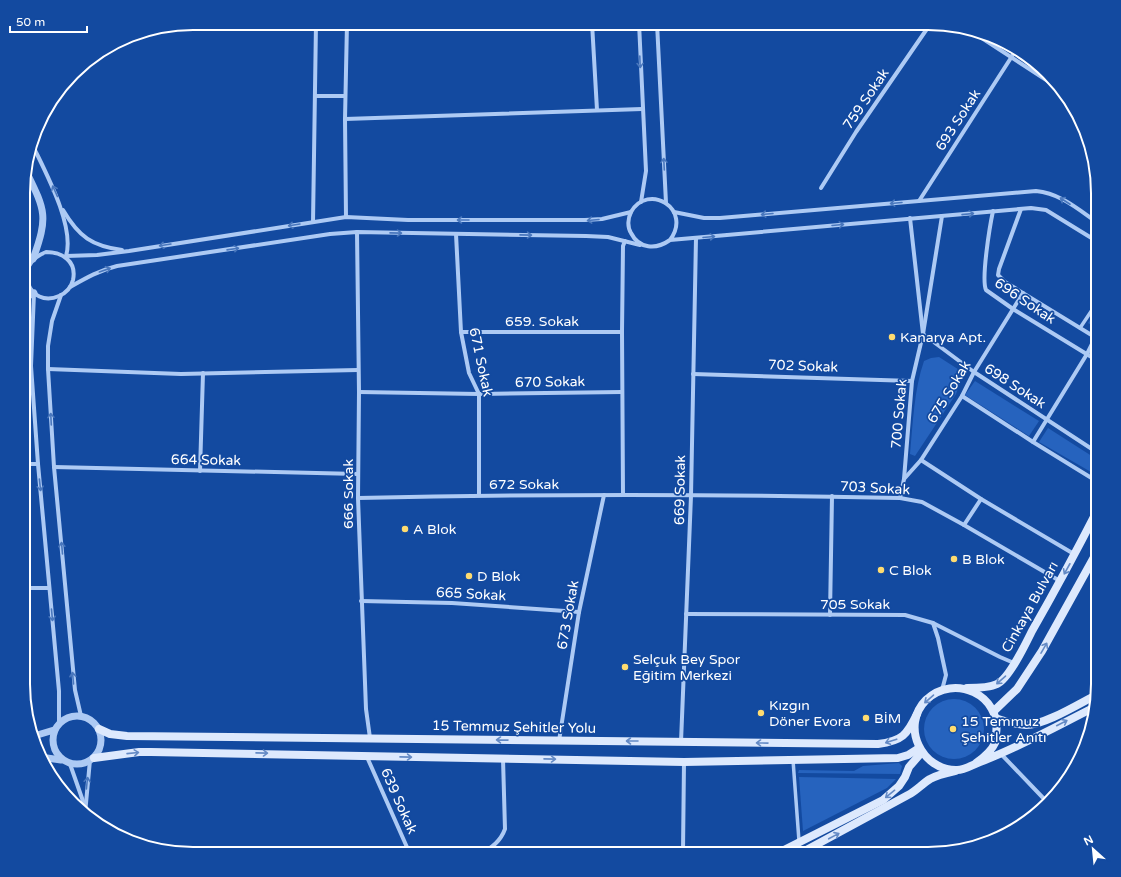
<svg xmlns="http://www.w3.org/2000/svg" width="1121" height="877" viewBox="0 0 1121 877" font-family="'Varela Round',sans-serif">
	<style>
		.green { fill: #2663be }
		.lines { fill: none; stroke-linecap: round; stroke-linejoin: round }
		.pedestrian { stroke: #adcaf4; stroke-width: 3.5 }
		.minor { stroke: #adcaf4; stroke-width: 4 }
		.tertiary { stroke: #adcaf4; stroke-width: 7 }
		.secondary { stroke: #dde9fd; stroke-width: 8 }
		.oneway { stroke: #4977bd }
		.oneway2 { stroke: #648ac5 }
		.poi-dot { fill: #ffdc70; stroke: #134aa0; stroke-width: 1.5 }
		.labels { text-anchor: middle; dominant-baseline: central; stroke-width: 3.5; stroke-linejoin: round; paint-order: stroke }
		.street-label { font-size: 14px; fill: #fff; stroke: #134aa0 }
		.poi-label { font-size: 14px; fill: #fff; stroke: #134aa0; text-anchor: start }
		.rim { fill: none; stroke: #fff; stroke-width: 2 }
	</style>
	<rect width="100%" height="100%" fill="#134aa0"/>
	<!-- green -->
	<g class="green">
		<path d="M 1098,308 L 1098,329 L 1088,323 Z"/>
		<path d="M 939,357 L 964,373 L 956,394 L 915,456 L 910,454 C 913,422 914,390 924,361 L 931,358 Z"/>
		<path d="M 975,381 L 1039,421 L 1029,436 L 965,395 Z"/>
		<path d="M 1048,428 L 1098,460 L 1098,476 L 1039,442 Z"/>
		<circle cx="954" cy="729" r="30"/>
		<path d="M 899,763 L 902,766 L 900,774 L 798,773 L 799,770 L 854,771 L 863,766 Z"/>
		<path d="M 799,777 L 896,779 L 887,788 L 803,831 Z"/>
	</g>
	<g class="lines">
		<!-- pedestrian -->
		<g class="pedestrian">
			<path d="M 1080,328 L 1098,301"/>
			<path d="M 793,760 L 799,841"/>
		</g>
		<!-- minor -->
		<g class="minor">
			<path d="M 592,23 L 597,110"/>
			<path d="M 639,23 L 646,171 L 641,202"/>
			<path d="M 657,23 L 666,203"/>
			<path d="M 971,31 L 1054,85"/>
			<path d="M 315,96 L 345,96"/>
			<path d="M 345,119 L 642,109"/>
			<path d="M 33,146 C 46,173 75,227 66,256 L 97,255 L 129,251 L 346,217 L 408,220 L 585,220 L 602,219 L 631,212"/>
			<path d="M 821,188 L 856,132 L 931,23"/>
			<path d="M 919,201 L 1016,50"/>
			<path d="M 1021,209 L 999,269 L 998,275 L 1005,282 L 1098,339"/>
			<path d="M 63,210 C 79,237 92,246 122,250"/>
			<path d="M 993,211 C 990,225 981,279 986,290 L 1013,309 L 1098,361"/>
			<path d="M 674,212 L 704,218 L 720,218 L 1036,191 C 1060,193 1079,210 1098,223"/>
			<path d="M 346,217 L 345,119 L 347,23"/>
			<path d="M 910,218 L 923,334 L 974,372 L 1098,453"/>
			<path d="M 313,222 L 316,23"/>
			<path d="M 357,232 L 359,392 L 358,498 L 366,709 L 370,738"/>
			<path d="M 456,234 L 461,332 L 469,373 L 479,394 L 479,495"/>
			<path d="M 670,240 C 693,209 648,182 631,212 C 628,218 627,227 631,233 C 639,249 656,250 670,240 L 1031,208 L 1046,210 L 1098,242"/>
			<path d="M 46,252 C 62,252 77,261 73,280 C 71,288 66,293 59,296 C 29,309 11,265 46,252 Z"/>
			<path d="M 70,287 C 86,278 100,270 117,266 L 330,234 L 357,232 L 586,236 L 608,237 L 640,245"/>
			<path d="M 34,293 L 31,366 L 38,464 L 59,691 L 59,723"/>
			<path d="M 61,295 L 52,321 L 48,346 L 48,369 L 54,467 L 75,690 L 81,716"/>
			<path d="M 24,330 L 30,346"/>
			<path d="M 461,332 L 622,332"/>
			<path d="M 48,369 L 181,374 L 358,370"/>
			<path d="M 693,374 L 912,381"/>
			<path d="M 359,392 L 479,394 L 622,392"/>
			<path d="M 962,396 L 1033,442 L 1098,482"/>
			<path d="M 1033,442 L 1087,354 L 1095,338"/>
			<path d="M 921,460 L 981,499 L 1074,554"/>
			<path d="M 24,464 L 38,464"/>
			<path d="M 54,467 L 358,474"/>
			<path d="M 200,471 L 203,373"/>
			<path d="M 904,479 L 921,460 L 962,396 L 974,372 L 1023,293"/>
			<path d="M 623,495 L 622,332 L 623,246 L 625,241"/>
			<path d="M 358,498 C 538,494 719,494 900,498 L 922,502 L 964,525 L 1060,581"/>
			<path d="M 900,498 L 904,479 L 912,381 L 923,334 L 942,216"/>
			<path d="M 964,525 L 981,499"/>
			<path d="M 1090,565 L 1098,569"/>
			<path d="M 24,588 L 49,588"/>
			<path d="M 361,601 L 452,603 L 579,612"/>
			<path d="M 686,614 L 905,615 L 933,623 L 1000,657 L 1014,663"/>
			<path d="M 830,615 L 832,496"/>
			<path d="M 933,623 L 938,638 L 946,675 L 942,690"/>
			<path d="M 559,741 L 579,612 L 604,495"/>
			<path d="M 681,742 L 691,496 L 696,238"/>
			<path d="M 1001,754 L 1047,802"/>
			<path d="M 367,757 L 410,854"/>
			<path d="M 684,762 L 683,851 L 684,854"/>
			<path d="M 70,764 L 84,804"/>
			<path d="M 85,814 L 90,760"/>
			<path d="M 479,854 C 491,849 501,840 505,829 L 503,759"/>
		</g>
		<!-- tertiary -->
		<g class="tertiary">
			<path d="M 25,169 C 45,210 49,215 33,259"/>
			<path d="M 24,273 L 27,272"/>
			<path d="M 24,298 L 34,293"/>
			<circle cx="77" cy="740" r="24"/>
			<path d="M 34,736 L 54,730"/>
			<path d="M 40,757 L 61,760"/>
		</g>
		<!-- secondary -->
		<g class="secondary">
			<path d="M 967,688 C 976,688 989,688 997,684 C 1009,679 1026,643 1032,631 C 1055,591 1077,550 1098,509"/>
			<path d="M 994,711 L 1017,689 L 1042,651 L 1098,550"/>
			<path d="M 995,718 C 1005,721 1016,725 1026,725 C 1045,725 1080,703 1098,694"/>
			<path d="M 99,729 L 110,734 L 127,736 L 878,744 C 902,741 907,735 917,714"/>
			<path d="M 94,758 L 139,752 L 151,752 L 684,762 L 898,758 L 908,755 L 919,748"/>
			<path d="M 976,763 C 983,758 991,752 995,743 C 996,741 996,737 996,734 C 1002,695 954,673 926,700 C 900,726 922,771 957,770 C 965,770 972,765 980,762 C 1020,747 1057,726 1095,707"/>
			<path d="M 776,854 L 883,800 L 899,786 L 905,777 L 909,767 L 922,752"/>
			<path d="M 799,854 L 908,795 C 916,791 922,784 930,779 C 937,775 946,773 955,771"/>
		</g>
	</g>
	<!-- one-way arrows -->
	<defs><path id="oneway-shaft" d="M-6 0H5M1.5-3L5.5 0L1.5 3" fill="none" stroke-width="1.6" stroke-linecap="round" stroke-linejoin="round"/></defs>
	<g class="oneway">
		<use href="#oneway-shaft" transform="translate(640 62) rotate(88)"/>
		<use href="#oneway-shaft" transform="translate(664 164) rotate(-93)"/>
		<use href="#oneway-shaft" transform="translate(55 191) rotate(-114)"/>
		<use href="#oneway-shaft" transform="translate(1065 201) rotate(-147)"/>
		<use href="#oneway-shaft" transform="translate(896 203) rotate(175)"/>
		<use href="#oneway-shaft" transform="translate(767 214) rotate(175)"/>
		<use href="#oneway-shaft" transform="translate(968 214) rotate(-6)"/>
		<use href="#oneway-shaft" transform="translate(463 220) rotate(180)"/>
		<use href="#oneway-shaft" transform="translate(593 220) rotate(175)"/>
		<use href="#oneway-shaft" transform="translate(294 225) rotate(171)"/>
		<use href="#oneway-shaft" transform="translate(838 225) rotate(-5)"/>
		<use href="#oneway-shaft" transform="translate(396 233) rotate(1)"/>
		<use href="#oneway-shaft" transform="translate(526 235) rotate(1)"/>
		<use href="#oneway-shaft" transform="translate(709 237) rotate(-5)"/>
		<use href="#oneway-shaft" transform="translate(165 245) rotate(171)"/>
		<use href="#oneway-shaft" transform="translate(233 249) rotate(-8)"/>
		<use href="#oneway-shaft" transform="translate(105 270) rotate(-19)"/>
		<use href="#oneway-shaft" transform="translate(51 419) rotate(-93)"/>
		<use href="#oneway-shaft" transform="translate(40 485) rotate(84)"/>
		<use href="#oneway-shaft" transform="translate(62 548) rotate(-95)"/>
		<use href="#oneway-shaft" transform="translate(52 615) rotate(85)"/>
		<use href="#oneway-shaft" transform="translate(73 678) rotate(-95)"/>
		<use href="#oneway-shaft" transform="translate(87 783) rotate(-84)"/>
	</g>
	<g class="oneway2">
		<use href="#oneway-shaft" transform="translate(1067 569) rotate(119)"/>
		<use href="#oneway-shaft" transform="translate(1044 648) rotate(-60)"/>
		<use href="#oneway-shaft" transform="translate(1001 680) rotate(139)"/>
		<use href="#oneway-shaft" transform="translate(929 699) rotate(139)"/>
		<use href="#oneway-shaft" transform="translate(1062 723) rotate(-27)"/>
		<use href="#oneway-shaft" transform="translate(502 740) rotate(-179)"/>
		<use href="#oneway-shaft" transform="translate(632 741) rotate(-180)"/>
		<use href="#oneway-shaft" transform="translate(891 741) rotate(162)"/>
		<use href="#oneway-shaft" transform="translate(762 743) rotate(-179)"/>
		<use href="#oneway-shaft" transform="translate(133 753) rotate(-6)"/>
		<use href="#oneway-shaft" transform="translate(262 753) rotate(1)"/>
		<use href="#oneway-shaft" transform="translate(406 757) rotate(1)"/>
		<use href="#oneway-shaft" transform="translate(550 759) rotate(1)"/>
		<use href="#oneway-shaft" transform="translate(890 794) rotate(141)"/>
		<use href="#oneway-shaft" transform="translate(834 836) rotate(-28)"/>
	</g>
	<!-- markers -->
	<g class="poi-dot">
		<circle cx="892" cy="337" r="4"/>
		<circle cx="405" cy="529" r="4"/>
		<circle cx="954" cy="559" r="4"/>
		<circle cx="881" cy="570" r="4"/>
		<circle cx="469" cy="576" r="4"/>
		<circle cx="625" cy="667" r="4"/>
		<circle cx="761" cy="713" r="4"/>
		<circle cx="866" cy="718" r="4"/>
		<circle cx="953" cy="729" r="4"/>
	</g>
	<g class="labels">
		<!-- street labels -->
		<g class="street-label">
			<text transform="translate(866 99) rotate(-56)">759 Sokak</text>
			<text transform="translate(958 120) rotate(-57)">693 Sokak</text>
			<text transform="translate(1025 301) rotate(34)">696 Sokak</text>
			<text x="542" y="321">659. Sokak</text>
			<text transform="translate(481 362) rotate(78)">671 Sokak</text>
			<text transform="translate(803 366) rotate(2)">702 Sokak</text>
			<text transform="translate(550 382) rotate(-1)">670 Sokak</text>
			<text transform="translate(1015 386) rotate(33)">698 Sokak</text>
			<text transform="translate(949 392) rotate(-59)">675 Sokak</text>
			<text transform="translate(899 414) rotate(-85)">700 Sokak</text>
			<text transform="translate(206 460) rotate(1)">664 Sokak</text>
			<text x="524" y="484">672 Sokak</text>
			<text transform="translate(875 488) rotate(3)">703 Sokak</text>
			<text transform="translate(680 490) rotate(-89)">669 Sokak</text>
			<text transform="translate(348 494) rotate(-90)">666 Sokak</text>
			<text transform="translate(471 594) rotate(3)">665 Sokak</text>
			<text x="855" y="604">705 Sokak</text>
			<text transform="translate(1030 607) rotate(-61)">Cinkaya Bulvarı</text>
			<text transform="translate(568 615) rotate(-80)">673 Sokak</text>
			<text transform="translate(514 727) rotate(1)">15 Temmuz Şehitler Yolu</text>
			<text transform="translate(399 801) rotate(66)">639 Sokak</text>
		</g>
		<!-- poi labels -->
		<g class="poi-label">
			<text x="900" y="337">Kanarya Apt.</text>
			<text x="413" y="529">A Blok</text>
			<text x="962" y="559">B Blok</text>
			<text x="889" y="570">C Blok</text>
			<text x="477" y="576">D Blok</text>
			<text x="633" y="659">Selçuk Bey Spor<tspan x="633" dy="16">Eğitim Merkezi</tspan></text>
			<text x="769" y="705">Kızgın<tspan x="769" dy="16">Döner Evora</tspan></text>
			<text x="874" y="718">BİM</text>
			<text x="961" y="721">15 Temmuz<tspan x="961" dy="16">Şehitler Anıtı</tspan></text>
		</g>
	</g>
	<!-- crop -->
	<path d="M0 0H1121V877H0ZM193 30H928A163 163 0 0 1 1091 193V684A163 163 0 0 1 928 847H193A163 163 0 0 1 30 684V193A163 163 0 0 1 193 30Z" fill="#134aa0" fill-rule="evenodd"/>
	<path class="rim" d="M193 30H928A163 163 0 0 1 1091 193V684A163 163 0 0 1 928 847H193A163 163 0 0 1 30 684V193A163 163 0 0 1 193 30Z"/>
	<!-- north arrow -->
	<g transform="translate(1093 849) rotate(333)" stroke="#134aa0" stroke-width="3" paint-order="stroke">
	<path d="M0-3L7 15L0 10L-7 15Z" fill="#ffffff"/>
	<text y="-6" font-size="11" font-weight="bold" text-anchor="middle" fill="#ffffff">N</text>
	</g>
	<!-- scale -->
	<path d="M10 26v6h77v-6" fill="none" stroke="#ffffff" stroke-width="2"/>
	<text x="16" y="26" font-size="12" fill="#ffffff" stroke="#134aa0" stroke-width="3" paint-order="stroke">50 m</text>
</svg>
